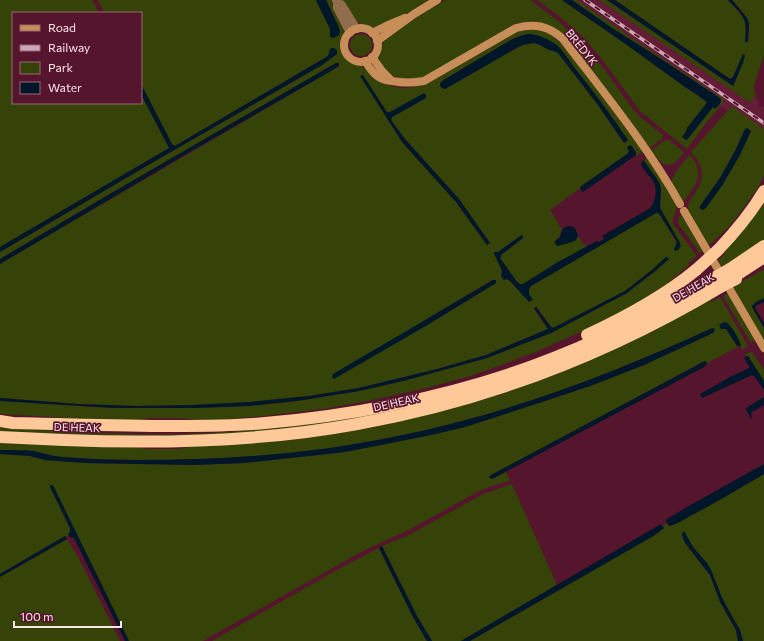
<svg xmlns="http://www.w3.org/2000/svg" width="764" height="641" viewBox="0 0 764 641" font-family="Commissioner,sans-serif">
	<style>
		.built { fill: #641c37 }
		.green { fill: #354309; fill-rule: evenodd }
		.water { fill: #001629 }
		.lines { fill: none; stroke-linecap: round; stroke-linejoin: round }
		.street { stroke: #926d4d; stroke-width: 8 }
		.secondary { stroke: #c88e59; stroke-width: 8 }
		.highway { stroke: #ffc899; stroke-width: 12 }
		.rail-casing { stroke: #cda7b3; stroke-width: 3.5 }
		.rail { stroke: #55152d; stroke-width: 2; stroke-dasharray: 6; stroke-linecap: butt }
		.highway-bridge { stroke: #ffc899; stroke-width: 12 }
		.labels { text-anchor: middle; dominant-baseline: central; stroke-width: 3.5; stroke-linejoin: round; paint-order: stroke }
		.street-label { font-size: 11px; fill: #fee4ea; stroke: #55152d }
	</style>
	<rect width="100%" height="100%" fill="#55152d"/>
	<!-- built -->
	<path class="built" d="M 577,0 L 599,0 L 729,88 L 749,93 L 758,99 L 759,105 L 761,107 L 764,106 L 764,136 L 720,106 L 693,79 L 634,39 L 630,38 L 628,35 Z"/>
	<!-- green -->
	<g class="green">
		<path d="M 0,0 L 92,0 L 99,13 L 13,13 L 13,103 L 141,103 L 141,94 L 169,148 L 0,247 Z"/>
		<path d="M 98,0 L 316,0 L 330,29 L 339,28 L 326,0 L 331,0 L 344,28 C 345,36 339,43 342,52 C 345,61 353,62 361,66 C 369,70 376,77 383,82 C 395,90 412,88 425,85 L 518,31 C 541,25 552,33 567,50 L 637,141 L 643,151 L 642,152 L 637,156 L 635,150 L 631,145 L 627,147 L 629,152 L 627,154 L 550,210 L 562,230 L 559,237 L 562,245 L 576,240 L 578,236 L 586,247 L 558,262 L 524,284 L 521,284 L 517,282 L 500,259 L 502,254 L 523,238 L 523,236 L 522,235 L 498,252 L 496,252 L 504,280 L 507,279 L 510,281 L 519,290 L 530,297 L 528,291 L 531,286 L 656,213 L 658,213 L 660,215 L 677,243 L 676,245 L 680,243 L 660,208 L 661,189 L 657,179 L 644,161 L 647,157 L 676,204 C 678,213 671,215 673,224 L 697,256 L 688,263 L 689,265 L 668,283 L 649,297 L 603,322 L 538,351 L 496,367 L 470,376 L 427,388 L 368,401 L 323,409 L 264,416 L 216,420 L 200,420 L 175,418 L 150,418 L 132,421 L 66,418 L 0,414 L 0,401 L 113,408 L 197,408 L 249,406 L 297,401 L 359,391 L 403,381 L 487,358 L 551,333 L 627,293 L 654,272 L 669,259 L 666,257 L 652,270 L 625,291 L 553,328 L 551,327 L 537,307 L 534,309 L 548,329 L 486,355 L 437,369 L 359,388 L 309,396 L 250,402 L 193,405 L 137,406 L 78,404 L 0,398 L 0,264 L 339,66 L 336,63 L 103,198 L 0,259 L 0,252 L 162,157 L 322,65 L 337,54 L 330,54 L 328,56 L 175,146 L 172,144 L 141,84 L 141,13 L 104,13 ZM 527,34 C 538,34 550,40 558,47 L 602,103 L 628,141 L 624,143 L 598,105 L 558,53 L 554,51 L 549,50 L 540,45 L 534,43 L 522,45 L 445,89 L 440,84 L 442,81 L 511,40 L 520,36 ZM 426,98 L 392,117 L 391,120 L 405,139 L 459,199 L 490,243 L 487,245 L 456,202 L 402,142 L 385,110 L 387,112 L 390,112 ZM 492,280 L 496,281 L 496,283 L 424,327 L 420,323 Z"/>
		<path d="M 341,0 L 430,0 L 410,12 L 377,27 C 358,29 350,13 341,0 Z"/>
		<path d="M 445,0 L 530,0 L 557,20 L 579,40 L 591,52 L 605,70 L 632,108 L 639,116 L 663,135 L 662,139 L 660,140 L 650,148 L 559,31 C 543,21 533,20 515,24 L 422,78 C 410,80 394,80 385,70 C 382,67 380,63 378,59 L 380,49 L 384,41 L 413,19 Z"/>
		<path d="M 537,0 L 562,0 L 627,45 L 685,87 L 696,94 L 701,98 L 706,101 L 706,104 L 687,128 L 686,132 L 682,137 L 686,140 L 713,107 L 715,108 L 720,104 L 717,96 L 664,61 L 612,28 L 572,0 L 577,0 L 628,35 L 630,38 L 634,39 L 725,100 L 707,122 L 687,149 L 640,111 L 602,59 L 583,37 L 559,16 Z"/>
		<path d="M 599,0 L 607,0 L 733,86 L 737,78 L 743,55 L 733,77 L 730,79 L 615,0 L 728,0 C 743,16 748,18 745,41 L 748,42 C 752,20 747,16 732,0 L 764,0 L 764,55 L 755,82 L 754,89 L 756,94 L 750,103 Z"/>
		<circle cx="361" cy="45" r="11"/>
		<path d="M 732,106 L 764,129 L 764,176 L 759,186 L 742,210 L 729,227 L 708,246 L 688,211 C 687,202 693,197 697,190 C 706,177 702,163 691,152 L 708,133 ZM 745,129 L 723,184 L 700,206 L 720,178 L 735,151 Z"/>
		<path d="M 665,140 L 669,140 L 684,152 C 679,159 673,168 663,164 L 651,151 Z"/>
		<path d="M 689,155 C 707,172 695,187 683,202 L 672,184 L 672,179 L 676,172 Z"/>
		<path d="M 764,202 L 764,243 L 722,269 L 718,260 L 725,254 L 724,252 L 743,231 Z"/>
		<path d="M 681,214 L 703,250 L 699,254 L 698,250 L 680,226 C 678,222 677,218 681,214 Z"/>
		<path d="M 764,269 L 764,298 L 756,302 L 752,307 L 764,328 L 764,342 L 733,287 Z"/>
		<path d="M 728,293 L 754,339 L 754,341 L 751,343 L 723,296 Z"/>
		<path d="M 720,297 L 748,346 L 742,350 L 740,346 L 741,345 L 728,323 L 725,322 L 722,323 L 725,328 L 726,329 L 738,347 L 707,363 L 704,361 L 491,475 L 492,479 L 506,472 L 510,481 L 495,485 L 481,490 L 407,531 L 384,541 L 359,553 L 203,641 L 129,641 L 93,566 L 50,487 L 70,528 L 70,532 L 68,534 L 69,535 L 66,537 L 65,536 L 0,574 L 0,454 L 30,456 L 45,460 L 86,463 L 193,465 L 244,463 L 345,452 L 431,435 L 465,427 L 539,403 L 593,385 L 644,365 L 713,333 L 713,328 L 710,329 C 610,375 507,414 398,436 C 313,454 226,460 139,460 C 113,460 87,459 62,457 C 52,456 43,453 33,451 C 22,450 11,450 0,450 L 0,441 L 133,447 L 148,449 L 177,449 L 194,446 L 327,434 L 710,299 L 712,302 Z"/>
		<path d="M 636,327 L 371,416 L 311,426 L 251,433 L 206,435 L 94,436 L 0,431 L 0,427 C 83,433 168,438 251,430 C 291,427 331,421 371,414 Z"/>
		<path d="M 750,352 L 752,352 L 764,370 L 764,381 L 748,356 L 746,356 L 745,355 Z"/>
		<path d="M 764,474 L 764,641 L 743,641 L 740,630 L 723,600 L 711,570 L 693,547 L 685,533 L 682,533 L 682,535 L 685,543 L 710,575 L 713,584 L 729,618 L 736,630 L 738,641 L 470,641 L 655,535 L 664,528 L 663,526 L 667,523 L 669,526 C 678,524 686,518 694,514 C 718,501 741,488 764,474 Z"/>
		<path d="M 512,484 L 557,585 L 461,641 L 432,641 L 417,616 L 382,546 L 409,535 L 483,494 Z"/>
		<path d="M 67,539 L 78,557 L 120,641 L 0,641 L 0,577 Z"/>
		<path d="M 379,548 L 413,617 L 427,641 L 212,641 L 344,566 Z"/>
	</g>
	<!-- water -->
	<g class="water">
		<path d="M 316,0 L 326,0 L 339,28 L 340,32 L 338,36 L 333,38 L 330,37 L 330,29 Z"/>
		<path d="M 562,0 L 572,0 L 612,28 L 664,61 L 720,98 L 721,100 L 720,104 L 715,109 L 713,107 L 687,140 L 682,137 L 686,132 L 687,128 L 706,104 L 706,101 L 701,98 L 696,94 L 685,87 L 627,45 Z"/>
		<path d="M 607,0 L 615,0 L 730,79 L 733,77 L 743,54 L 745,55 L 743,63 L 733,86 Z"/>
		<path d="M 728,0 L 732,0 L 747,18 L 749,23 L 748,42 L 745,42 C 748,18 743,16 728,0 Z"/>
		<path d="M 527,34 C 539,34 549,39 558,46 C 565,53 571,63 577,71 C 595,93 612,117 628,140 L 624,143 L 598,105 L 558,53 L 554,51 L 549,50 L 540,45 L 534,43 L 522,45 L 445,89 C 441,88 440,87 440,84 L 442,81 L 511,40 L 520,36 Z"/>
		<path d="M 332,48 L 334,48 L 337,50 L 337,54 L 322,65 L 162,157 L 0,252 L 0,247 L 169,148 L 141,94 L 141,84 L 172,144 L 175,146 L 328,56 L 330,49 Z"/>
		<path d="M 336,63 L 339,63 L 339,66 L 331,71 L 193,150 L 0,264 L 0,259 L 103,198 Z"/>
		<path d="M 363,75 L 387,112 L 390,112 L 424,93 L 426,95 L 426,98 L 392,117 L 391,120 L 405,139 L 459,199 L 490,243 L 487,245 L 456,202 L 402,142 L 360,76 Z"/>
		<path d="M 747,128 L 751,131 L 740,155 L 723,184 L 706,208 L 703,210 L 700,209 L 700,206 L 720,178 L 735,151 L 745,129 Z"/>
		<path d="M 631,145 L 636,153 L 636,155 L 583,192 L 581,190 L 580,187 L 627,154 L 629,152 L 627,147 Z"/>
		<path d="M 643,160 L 644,161 L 657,179 L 660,184 L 661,189 L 660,208 L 680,243 L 681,246 L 678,250 L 675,251 L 674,249 L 677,242 L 660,215 L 658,213 L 656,213 L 531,286 C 527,291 529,295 533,300 L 529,302 L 510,281 L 507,279 L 504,280 L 501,276 L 502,270 L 494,254 L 494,252 L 498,252 L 520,236 L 522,235 L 523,238 L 502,254 L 500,258 L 517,282 L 520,284 L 523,284 L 558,262 L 597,241 L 599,242 L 604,239 L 602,236 L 649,209 C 656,202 658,189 653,181 C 649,175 644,171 641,164 Z"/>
		<path d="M 570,226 C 576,227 576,231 578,236 L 576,240 L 572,242 L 557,246 L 555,244 L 555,241 L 560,237 L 562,230 L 565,227 Z"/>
		<path d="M 666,257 L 669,259 L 654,272 L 627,293 L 551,333 L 487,358 L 403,381 L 359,391 L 297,401 L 249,406 L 197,408 L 113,408 L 0,401 L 0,398 L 78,404 L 137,406 L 193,405 L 250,402 L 309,396 L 359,388 L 437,369 L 486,355 L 548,329 L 534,308 L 536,307 L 551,327 L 553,328 L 625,291 L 652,270 Z"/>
		<path d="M 493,280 L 496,280 L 496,283 L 424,327 L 334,379 L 332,377 L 333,374 L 420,323 Z"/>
		<path d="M 764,298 L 764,302 L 757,305 L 755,308 L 764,323 L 764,328 L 752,307 C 754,302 759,301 764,298 Z"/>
		<path d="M 725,322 C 733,326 738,338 741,345 L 740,346 L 737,346 L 726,329 L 721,329 L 719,325 L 722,323 Z"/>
		<path d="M 713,328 L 715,330 L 713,333 L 644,365 L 593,385 L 539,403 L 465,427 L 431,435 L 345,452 L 244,463 L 193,465 L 86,463 L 45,460 L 30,456 L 0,454 L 0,450 C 11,450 22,450 33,451 C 43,453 52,456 62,457 C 87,459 113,460 139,460 C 226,460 313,454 398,436 C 507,414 610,375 710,329 Z"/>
		<path d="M 746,356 L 748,356 L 764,381 L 764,390 L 754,376 L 752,375 L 702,398 L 700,394 L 730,377 L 749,368 L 749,366 L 744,358 Z"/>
		<path d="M 705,361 L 707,363 L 707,364 L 704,367 L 492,479 L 490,478 L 489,477 L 491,475 Z"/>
		<path d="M 764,397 L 764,405 L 752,412 L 751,413 L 752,418 L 750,417 L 746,409 L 746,408 Z"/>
		<path d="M 764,464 L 764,474 C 741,488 718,501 694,514 C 686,518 678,524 669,526 L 666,521 L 667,519 L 687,507 Z"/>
		<path d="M 50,485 L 52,485 L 54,487 L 129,641 L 125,641 L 74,538 L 70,537 L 68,534 L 70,532 L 70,528 L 50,487 Z"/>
		<path d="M 661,524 L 664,528 L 655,535 L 470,641 L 461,641 Z"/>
		<path d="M 684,531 L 693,547 L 707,563 L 711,570 L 723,600 L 740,630 L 743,641 L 738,641 L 736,630 L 720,602 L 710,575 L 685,543 L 682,535 L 682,533 Z"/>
		<path d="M 65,536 L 67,539 L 0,577 L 0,574 Z"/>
		<path d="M 382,546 L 417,616 L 432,641 L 427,641 L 413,617 L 379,548 Z"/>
	</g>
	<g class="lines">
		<!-- street -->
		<g class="street">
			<path d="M 336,0 L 342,5 L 357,29"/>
			<path d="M 337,2 L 337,8 L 350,33"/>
		</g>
		<!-- secondary -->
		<g class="secondary">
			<circle cx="361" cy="45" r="17"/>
			<path d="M 372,33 L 386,26 L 405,18"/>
			<path d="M 377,41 L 414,14 L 437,0"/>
			<path d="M 372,57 L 382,71 L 391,80"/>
			<path d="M 365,61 C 370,69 376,78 386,80 C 388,81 390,81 392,81 C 403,83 413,83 424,81 L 516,28 C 535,23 549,26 563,39 C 604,93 647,145 680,204"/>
			<path d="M 684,211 L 764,348"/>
		</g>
		<!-- highway -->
		<g class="highway">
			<path d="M 718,250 C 735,232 751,213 764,191"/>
			<path d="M 730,269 L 764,246"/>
			<path d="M 735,276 L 764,257"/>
			<path d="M 587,335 C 626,317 663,297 696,270"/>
			<path d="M 0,421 L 13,423 C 66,424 119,426 172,426 C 203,426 234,426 265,423 C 356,415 447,397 533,366 C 593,344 650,316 705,283"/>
			<path d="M 0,437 C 21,438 43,439 64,440 C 162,444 260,442 357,424 C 486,401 610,353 722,286"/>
		</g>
		<!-- rail casing -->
		<g class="rail-casing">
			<path id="rail" d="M 585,0 L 764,123"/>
		</g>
		<!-- rail -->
		<use href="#rail" class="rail"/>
		<!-- highway-bridge -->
		<g class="highway-bridge">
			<path d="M 696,270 L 718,250"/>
			<path d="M 705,283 L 730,269"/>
			<path d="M 722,286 L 736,279"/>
		</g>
	</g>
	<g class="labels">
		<!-- street labels -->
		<g class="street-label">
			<text transform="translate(582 47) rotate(51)">BRÉDYK</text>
			<text transform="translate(693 287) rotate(-30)">DE HEAK</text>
			<text transform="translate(396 402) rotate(-13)">DE HEAK</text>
			<text transform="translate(77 427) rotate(2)">DE HEAK</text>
		</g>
	</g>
	<!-- legend -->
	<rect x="12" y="12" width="130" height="92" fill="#55152d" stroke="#996879"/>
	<rect x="20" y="25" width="20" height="6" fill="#c88e59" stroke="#996879"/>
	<text x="48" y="32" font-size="12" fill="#fee4ea">Road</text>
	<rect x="20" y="45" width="20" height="6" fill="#cda7b3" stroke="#996879"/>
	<text x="48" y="52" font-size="12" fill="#fee4ea">Railway</text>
	<rect x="20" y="62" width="20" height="12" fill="#354309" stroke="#996879"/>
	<text x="48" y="72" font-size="12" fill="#fee4ea">Park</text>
	<rect x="20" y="82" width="20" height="12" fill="#001629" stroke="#996879"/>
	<text x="48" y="92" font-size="12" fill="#fee4ea">Water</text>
	<!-- scale -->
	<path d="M14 621v6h107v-6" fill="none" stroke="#fee4ea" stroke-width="2"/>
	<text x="20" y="621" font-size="12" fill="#fee4ea" stroke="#55152d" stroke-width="3" paint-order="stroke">100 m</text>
</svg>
